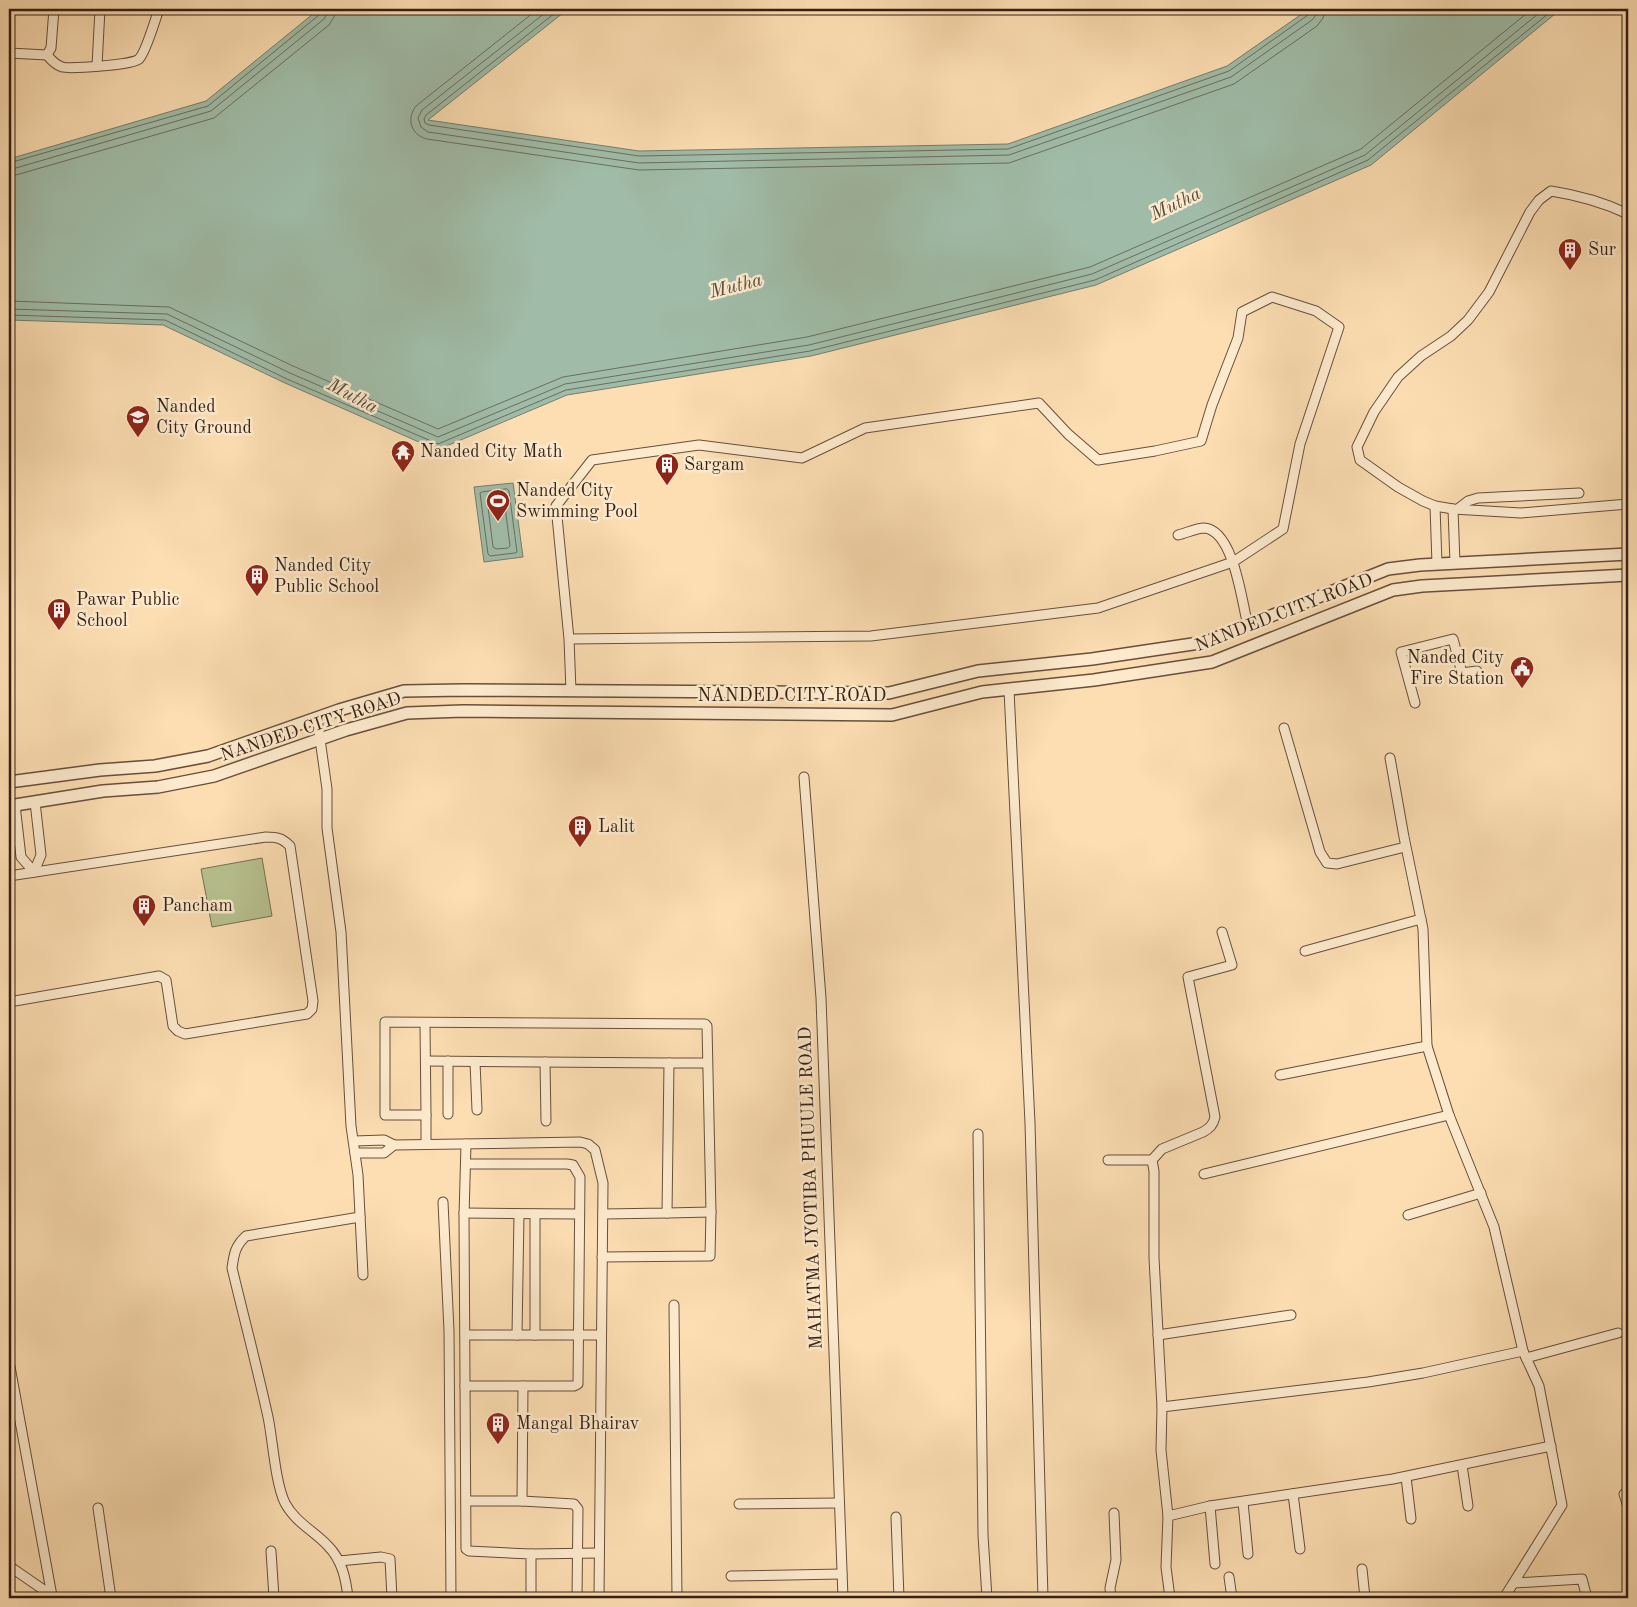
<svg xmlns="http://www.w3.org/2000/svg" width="1637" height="1607" viewBox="0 0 1637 1607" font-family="'Old Standard TT',serif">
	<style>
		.green { fill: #b8c291; stroke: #767052 }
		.water { fill: #a0bca8; stroke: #757d6d }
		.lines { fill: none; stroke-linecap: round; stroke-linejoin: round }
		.shore { stroke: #6a6e5e; stroke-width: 1 }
		.minor-casing { stroke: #674f3c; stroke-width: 11 }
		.tertiary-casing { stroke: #674f3c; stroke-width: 14 }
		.minor { stroke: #fdeacd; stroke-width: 9 }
		.tertiary { stroke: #fdeacd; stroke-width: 11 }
		.labels { text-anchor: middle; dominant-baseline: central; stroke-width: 5; stroke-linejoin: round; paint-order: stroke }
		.poi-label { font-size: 18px; fill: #351f14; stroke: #fdeacd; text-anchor: start }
		.street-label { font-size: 18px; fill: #351f14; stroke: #fdeacd }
		.water-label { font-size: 19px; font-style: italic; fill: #554e40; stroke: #fdeacd }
	</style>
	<rect width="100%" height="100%" fill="#fcdeb2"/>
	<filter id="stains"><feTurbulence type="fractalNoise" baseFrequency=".004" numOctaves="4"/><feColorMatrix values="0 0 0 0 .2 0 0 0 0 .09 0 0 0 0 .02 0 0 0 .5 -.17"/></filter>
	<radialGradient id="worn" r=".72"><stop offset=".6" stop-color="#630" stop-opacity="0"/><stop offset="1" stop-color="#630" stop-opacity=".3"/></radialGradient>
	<!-- green -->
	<path class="green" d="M 262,858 L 272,916 L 212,927 L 201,869 Z"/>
	<!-- water -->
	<g class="water">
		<path d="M 319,9 L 568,9 L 428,120 L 639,151 L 1008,144 L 1227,66 L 1309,9 L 1561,9 L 1371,165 L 1096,285 L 811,356 L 567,395 L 437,450 L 285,383 L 163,325 L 9,320 L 9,159 L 206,101 Z"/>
		<path d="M 513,483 L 523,557 L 484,562 L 474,487 Z"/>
	</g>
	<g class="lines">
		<!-- shore -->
		<g class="shore">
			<path d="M 538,9 L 416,106 C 406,119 411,135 427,139 L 639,170 L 1009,163 L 1234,84 L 1317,26 L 1323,18 L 1325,9"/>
			<path d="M 550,9 L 422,110 L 418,118 L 421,127 L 428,132 L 639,163 L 1009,155 L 1231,77 L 1312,20 L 1316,15 L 1317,9"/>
			<path d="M 560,9 L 426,115 L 424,119 L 425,123 L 429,125 L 639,156 L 1008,149 L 1229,71 L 1308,15 L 1311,9"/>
			<path d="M 9,163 L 208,106 L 319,15 L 321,9"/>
			<path d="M 9,170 L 211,111 L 324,19 L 327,14 L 328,9"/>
			<path d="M 9,177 L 214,118 L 329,25 L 334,17 L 335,9"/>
			<path d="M 9,301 L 169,307 L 293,366 L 438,429 L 563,377 L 807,337 L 1090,267 L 1361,149 L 1532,9"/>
			<path d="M 9,309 L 167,314 L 290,373 L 438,437 L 565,384 L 809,345 L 1092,274 L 1365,155 L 1544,9"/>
			<path d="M 9,315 L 165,320 L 287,379 L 438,444 L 566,390 L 810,351 L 1095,280 L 1368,160 L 1554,9"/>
			<path d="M 507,489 L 509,491 L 517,552 L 515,553 L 490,556 L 488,554 L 480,493 L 482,492 Z"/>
			<path d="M 501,495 L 504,498 L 510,546 L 508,548 L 496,549 L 493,547 L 487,499 L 489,497 Z"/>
		</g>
		<!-- minor casing -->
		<g class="minor-casing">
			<g id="minor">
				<path d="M 9,53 L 47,55 L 51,48 L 54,9"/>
				<path d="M 47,55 C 51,60 56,65 62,67 C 70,69 133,65 139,59 C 146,52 155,20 159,9"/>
				<path d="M 97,66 L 100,9"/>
				<path d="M 1628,214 C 1605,203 1577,195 1551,191 L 1539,200 L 1530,212 L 1489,292 L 1468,320 L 1451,336 L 1421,356 L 1398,377 L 1374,412 L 1357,447 L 1360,460 L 1398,487 L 1423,501 L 1435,506 L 1453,509 L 1521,513 L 1628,504"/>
				<path d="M 1435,506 L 1437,564"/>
				<path d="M 1459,508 L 1468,501 L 1478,498 L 1579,493"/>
				<path d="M 1453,509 L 1455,563"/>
				<path d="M 1178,535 C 1186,533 1197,528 1204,528 C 1234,530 1242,603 1248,626"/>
				<path d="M 569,639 L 871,636 L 1098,608 L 1233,562 L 1283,529 L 1300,444 L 1339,327 L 1316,311 L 1272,297 L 1242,312 L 1238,338 L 1212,405 L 1201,441 L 1155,451 L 1098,460 L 1068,434 L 1039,403 L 865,428 L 802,458 L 699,445 L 592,460 L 556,506 L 569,639 L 571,691"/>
				<path d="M 1009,690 L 1030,1123 L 1043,1598"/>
				<path d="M 1415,703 L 1401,652 L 1453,639 L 1462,673 L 1477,671"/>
				<path d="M 317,718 L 327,789 L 327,828 L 341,932 L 351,1126 L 358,1175 L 363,1275"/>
				<path d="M 1284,728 L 1320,852 L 1327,863 L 1337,864 L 1405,847"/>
				<path d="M 1390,758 L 1404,837 L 1423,929 L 1427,1046 L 1449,1115 L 1494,1227 L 1523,1351 L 1539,1386 L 1562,1505 L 1504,1598"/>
				<path d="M 804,777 L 821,998 L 843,1598"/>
				<path d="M 15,805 L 21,857 L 34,872 L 41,855 L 35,802"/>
				<path d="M 9,876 L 266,837 C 277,837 282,838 290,846 L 313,1001 L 312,1009 L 307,1014 L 185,1034 L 178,1031 L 173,1026 L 166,980 L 159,976 L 9,1002"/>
				<path d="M 1305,951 L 1421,919"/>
				<path d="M 425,1023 L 426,1115"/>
				<path d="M 426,1061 L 669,1063 L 667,1213 L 603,1214"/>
				<path d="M 448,1061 L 448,1114"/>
				<path d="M 475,1062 L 477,1110"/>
				<path d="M 545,1062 L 546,1121"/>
				<path d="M 669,1063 L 707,1063"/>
				<path d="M 1280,1075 L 1427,1046"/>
				<path d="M 978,1134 L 983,1535 L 987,1598"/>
				<path d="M 354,1141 L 384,1140 L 394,1145 L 384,1153 L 355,1153"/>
				<path d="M 426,1144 L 426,1115 L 385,1115 L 385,1022 L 705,1024 L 707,1026 L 711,1212 L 710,1256 L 602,1257"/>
				<path d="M 466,1144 L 464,1216 L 466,1549 L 469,1551 L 531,1554 L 531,1598"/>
				<path d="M 394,1145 L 580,1142 L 588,1144 L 595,1150 L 603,1183 L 599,1598"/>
				<path d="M 1108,1160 L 1152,1160 L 1154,1171 L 1154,1258 L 1162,1407"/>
				<path d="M 1152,1160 L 1162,1149 L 1203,1132 C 1210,1128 1213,1125 1215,1117 L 1188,977 L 1232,965 L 1222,932"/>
				<path d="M 1204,1174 L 1449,1115"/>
				<path d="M 443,1202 L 449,1331 L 451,1598"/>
				<path d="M 464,1213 L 579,1214"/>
				<path d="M 667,1213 L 711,1212"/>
				<path d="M 535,1214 L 535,1335"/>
				<path d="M 1408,1215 L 1481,1193"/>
				<path d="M 674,1305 L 677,1598"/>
				<path d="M 465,1335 L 601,1335"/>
				<path d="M 517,1335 L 519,1214"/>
				<path d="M 1158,1335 L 1291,1315"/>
				<path d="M 1526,1358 L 1618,1333"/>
				<path d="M 9,1361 L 52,1596"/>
				<path d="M 465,1386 L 574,1386 L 578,1384 L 580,1177 L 573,1165 L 567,1164 L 466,1164"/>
				<path d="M 1462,1465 L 1468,1506"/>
				<path d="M 1406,1477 L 1411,1519"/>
				<path d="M 1293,1494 L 1300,1549"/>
				<path d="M 1624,1494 L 1628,1507"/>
				<path d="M 466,1501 L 522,1501 L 574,1504 L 578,1509 L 577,1598"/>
				<path d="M 522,1501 L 523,1386"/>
				<path d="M 1243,1502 L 1248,1554"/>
				<path d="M 739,1504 L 839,1503"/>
				<path d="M 1210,1506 L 1215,1564"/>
				<path d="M 98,1508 L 111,1598"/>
				<path d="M 1168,1516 L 1210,1506 L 1393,1479 L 1551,1446"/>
				<path d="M 896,1517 L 899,1598"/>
				<path d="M 271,1551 L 274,1598"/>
				<path d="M 531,1554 L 599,1553"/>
				<path d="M 339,1561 L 381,1557 L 390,1559 L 392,1598"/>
				<path d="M 9,1566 L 54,1597"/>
				<path d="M 1362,1569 L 1365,1598"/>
				<path d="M 731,1576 L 842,1574"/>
				<path d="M 1229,1577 L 1232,1598"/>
				<path d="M 1514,1583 L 1582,1579 L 1587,1598"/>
				<path d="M 348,1598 C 346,1579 342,1560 328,1546 C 314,1531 295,1522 285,1503 C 275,1482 273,1441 268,1417 C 257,1367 244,1318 232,1268 C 234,1254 235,1246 246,1236 L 360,1217"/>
				<path d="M 1111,1598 L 1110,1588 L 1116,1560 L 1114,1513"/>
				<path d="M 1170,1598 L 1166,1567 L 1168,1516 L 1161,1450 L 1162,1407 L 1368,1382 L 1423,1373 L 1523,1351"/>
			</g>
		</g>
		<!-- tertiary casing -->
		<g class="tertiary-casing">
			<g id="tertiary">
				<path d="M 9,782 L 100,770 L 155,766 L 208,756 L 339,710 L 404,691 L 463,690 L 889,693 L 978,671 L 1092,659 L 1206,642 L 1388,569 L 1420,565 L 1628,554"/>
				<path d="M 9,806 L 103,791 L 158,787 L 214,776 L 346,730 L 407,713 L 463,711 L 892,715 L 982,692 L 1094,680 L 1212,662 L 1393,590 L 1422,586 L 1628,575"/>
			</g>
		</g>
		<!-- minor -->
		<use href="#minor" class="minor"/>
		<!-- tertiary -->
		<use href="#tertiary" class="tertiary"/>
	</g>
	<!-- icons -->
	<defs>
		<g id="building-pin" transform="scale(1.25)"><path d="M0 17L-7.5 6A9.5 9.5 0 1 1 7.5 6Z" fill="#8f2418" stroke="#fdeacd"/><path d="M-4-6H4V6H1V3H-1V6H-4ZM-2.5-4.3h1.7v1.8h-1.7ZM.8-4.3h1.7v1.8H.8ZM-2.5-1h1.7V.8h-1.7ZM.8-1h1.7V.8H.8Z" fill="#fff"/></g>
		<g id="school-pin" transform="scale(1.25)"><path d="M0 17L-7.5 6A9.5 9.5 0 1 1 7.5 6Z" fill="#8f2418" stroke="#fdeacd"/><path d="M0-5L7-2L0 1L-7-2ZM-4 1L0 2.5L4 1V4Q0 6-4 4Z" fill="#fff"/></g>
		<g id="temple-pin" transform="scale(1.25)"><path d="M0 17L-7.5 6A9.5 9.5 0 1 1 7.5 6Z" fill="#8f2418" stroke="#fdeacd"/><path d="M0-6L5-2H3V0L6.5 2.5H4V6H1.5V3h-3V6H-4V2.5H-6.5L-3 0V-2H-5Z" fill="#fff"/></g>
		<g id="stadium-pin" transform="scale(1.25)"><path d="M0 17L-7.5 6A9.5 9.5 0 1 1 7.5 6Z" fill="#8f2418" stroke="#fdeacd"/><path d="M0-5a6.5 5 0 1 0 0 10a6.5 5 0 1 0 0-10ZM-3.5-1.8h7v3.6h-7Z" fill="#fff"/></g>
		<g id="civic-pin" transform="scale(1.25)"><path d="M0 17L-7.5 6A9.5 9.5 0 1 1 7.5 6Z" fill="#8f2418" stroke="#fdeacd"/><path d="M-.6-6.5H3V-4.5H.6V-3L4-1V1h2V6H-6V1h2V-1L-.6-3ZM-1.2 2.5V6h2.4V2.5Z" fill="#fff"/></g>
	</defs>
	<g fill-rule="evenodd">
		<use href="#building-pin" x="1570" y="250"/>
		<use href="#school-pin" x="138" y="417"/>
		<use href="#temple-pin" x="403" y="452"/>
		<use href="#building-pin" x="667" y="465"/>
		<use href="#stadium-pin" x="498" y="501"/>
		<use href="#building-pin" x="257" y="576"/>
		<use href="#building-pin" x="59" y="610"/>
		<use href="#civic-pin" x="1522" y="668"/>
		<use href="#building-pin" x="580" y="827"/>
		<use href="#building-pin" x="144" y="906"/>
		<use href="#building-pin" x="498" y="1424"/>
	</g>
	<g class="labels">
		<!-- poi labels -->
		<g class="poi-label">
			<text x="1588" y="250">Sur</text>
			<text x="156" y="407">Nanded<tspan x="156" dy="21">City Ground</tspan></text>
			<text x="420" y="452">Nanded City Math</text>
			<text x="684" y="465">Sargam</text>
			<text x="516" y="491">Nanded City<tspan x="516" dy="21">Swimming Pool</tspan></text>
			<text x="274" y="566">Nanded City<tspan x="274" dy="21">Public School</tspan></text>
			<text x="76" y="600">Pawar Public<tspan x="76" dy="21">School</tspan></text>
			<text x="1504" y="658" text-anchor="end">Nanded City<tspan x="1504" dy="21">Fire Station</tspan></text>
			<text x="598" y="827">Lalit</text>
			<text x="162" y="906">Pancham</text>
			<text x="516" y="1424">Mangal Bhairav</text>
		</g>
		<!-- street labels -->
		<g class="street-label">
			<text transform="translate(1284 613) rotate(-21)">NANDED CITY ROAD</text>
			<text x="792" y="696">NANDED CITY ROAD</text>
			<text transform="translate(311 727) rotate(-18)">NANDED CITY ROAD</text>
			<text transform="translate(811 1188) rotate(-92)">MAHATMA JYOTIBA PHUULE ROAD</text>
		</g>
		<!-- water labels -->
		<g class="water-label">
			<text transform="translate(1176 205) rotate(-26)">Mutha</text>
			<text transform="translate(736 287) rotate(-14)">Mutha</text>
			<text transform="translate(352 397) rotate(28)">Mutha</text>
		</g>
	</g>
	<!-- margin -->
	<rect width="1637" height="1607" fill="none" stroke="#fcdeb2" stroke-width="30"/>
	<rect x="10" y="10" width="1617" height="1587" fill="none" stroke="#351f14" stroke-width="2.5"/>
	<rect x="15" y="15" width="1607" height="1577" fill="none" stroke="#351f14"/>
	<rect width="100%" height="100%" filter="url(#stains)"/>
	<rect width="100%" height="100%" fill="url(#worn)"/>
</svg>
